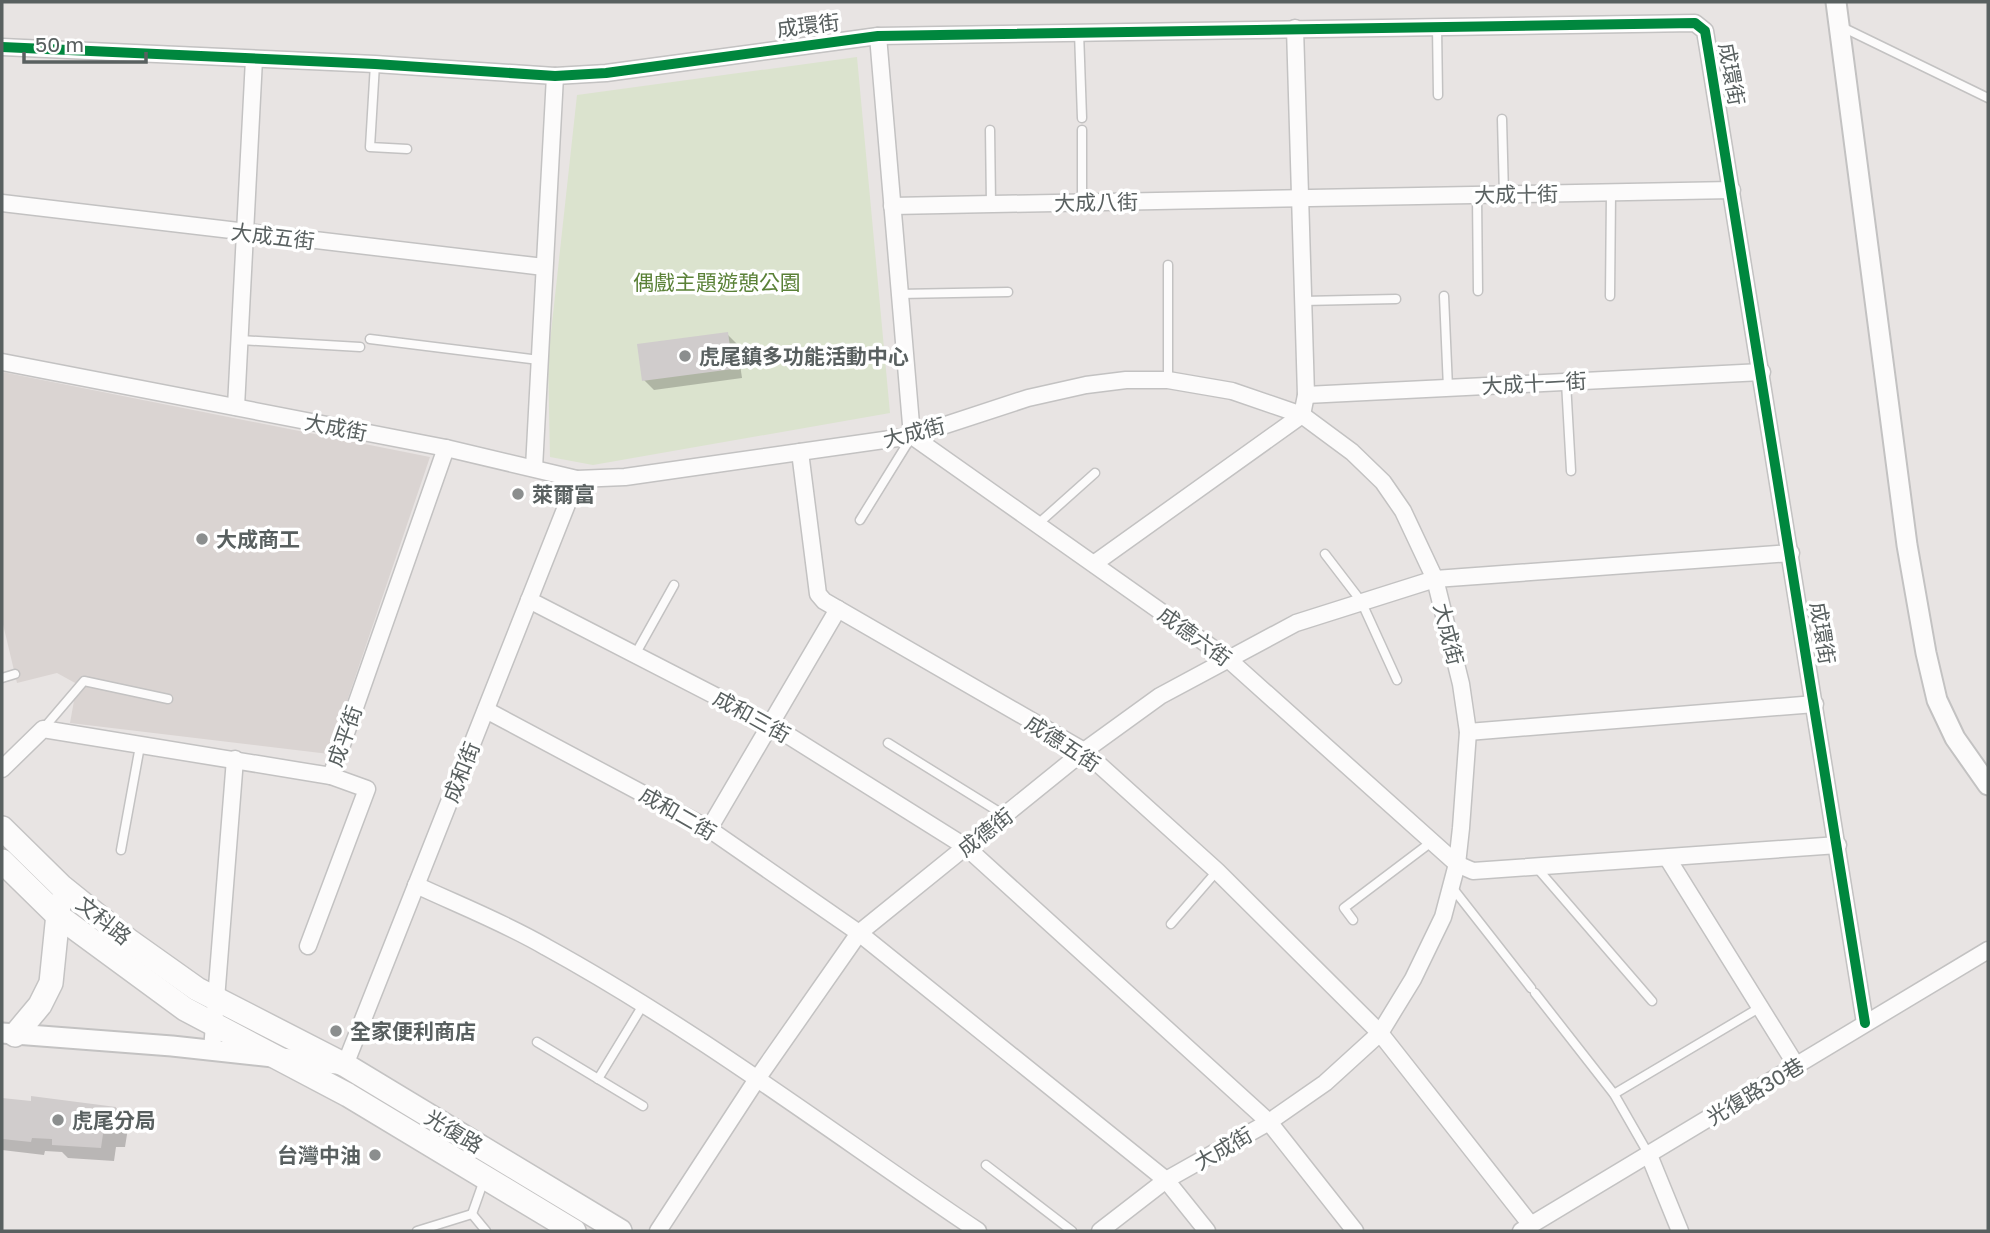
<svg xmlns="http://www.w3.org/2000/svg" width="1990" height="1233" viewBox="0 0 1990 1233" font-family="'Golos Text','Noto Sans TC',sans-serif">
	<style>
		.education { fill: #dad4d2 }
		.green { fill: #dbe3ce }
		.shadow { fill: #0003 }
		.building { fill: #d0cccc }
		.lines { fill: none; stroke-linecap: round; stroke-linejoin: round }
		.service-casing { stroke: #c3c2c2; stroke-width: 11 }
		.minor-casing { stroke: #c3c2c2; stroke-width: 19 }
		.tertiary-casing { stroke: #c3c2c2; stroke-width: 23 }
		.secondary-casing { stroke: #c4c3c3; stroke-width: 26 }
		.service { stroke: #fcfbfb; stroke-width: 8 }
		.minor { stroke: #fcfbfb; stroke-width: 16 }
		.tertiary { stroke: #fcfbfb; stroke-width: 19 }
		.secondary { stroke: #fcfbfb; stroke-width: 23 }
		.cycleway-casing { stroke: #fff; stroke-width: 15 }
		.cycleway { stroke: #00873e; stroke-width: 10 }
		.poi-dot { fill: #8b8e8e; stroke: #fff; stroke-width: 2.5 }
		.labels { text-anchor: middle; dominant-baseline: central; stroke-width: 7; stroke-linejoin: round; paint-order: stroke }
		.street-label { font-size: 21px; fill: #596060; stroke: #fff }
		.park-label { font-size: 21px; fill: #5a8137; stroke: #fff }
		.poi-label { font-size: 21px; font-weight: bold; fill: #596060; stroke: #fff; text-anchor: start }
	</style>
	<rect width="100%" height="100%" fill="#e8e4e3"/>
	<!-- education -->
	<path class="education" d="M 2,372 L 430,457 L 329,754 L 70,723 L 77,684 L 57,673 L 17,683 L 2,620 Z"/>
	<!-- green -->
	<path class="green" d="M 857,57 L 890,413 L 593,465 L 550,457 L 548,360 L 577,95 Z"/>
	<!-- shadow -->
	<g class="shadow">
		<path d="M 727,334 L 737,344 L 742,378 L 654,390 L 644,380 Z"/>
		<path d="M 33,1098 L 116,1108 L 129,1122 L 125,1147 L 116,1147 L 114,1161 L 68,1158 L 62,1152 L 45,1151 L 44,1155 L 2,1150 L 2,1100 L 33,1103 Z"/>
	</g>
	<!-- building -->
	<g class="building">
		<path d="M 728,332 L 733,369 L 642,381 L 637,344 Z"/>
		<path d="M 31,1096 L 116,1107 L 112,1134 L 103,1134 L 101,1148 L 52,1145 L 52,1139 L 32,1138 L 31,1142 L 2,1139 L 2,1098 L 31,1101 Z"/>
	</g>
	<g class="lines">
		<!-- service casing -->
		<g class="service-casing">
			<g id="service">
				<path d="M 1437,27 L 1438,95"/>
				<path d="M 1842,27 L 1988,98"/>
				<path d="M 1079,32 L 1082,118"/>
				<path d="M 375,64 L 370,147 L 407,149"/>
				<path d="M 1502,119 L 1504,195"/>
				<path d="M 990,130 L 991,204"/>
				<path d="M 1082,130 L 1082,203"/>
				<path d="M 1477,195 L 1478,291"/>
				<path d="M 1168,265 L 1168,380"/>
				<path d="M 899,294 L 1008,292"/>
				<path d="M 1444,296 L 1448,388"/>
				<path d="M 1610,296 L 1611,193"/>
				<path d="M 1303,301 L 1396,299"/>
				<path d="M 370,339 L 539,360"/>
				<path d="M 240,340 L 360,347"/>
				<path d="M 1566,382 L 1571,471"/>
				<path d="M 860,520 L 912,436"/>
				<path d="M 1039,523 L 1095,473"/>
				<path d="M 1325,554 L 1361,601 L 1397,680"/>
				<path d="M 636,653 L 674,585"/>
				<path d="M 2,678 L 15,674"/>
				<path d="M 43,729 L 84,681 L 168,699"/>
				<path d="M 888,743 L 1004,815"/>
				<path d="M 121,850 L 140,746"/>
				<path d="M 1537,868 L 1652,1001"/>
				<path d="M 1451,886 L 1531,988"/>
				<path d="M 1353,920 L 1344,908 L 1434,840"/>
				<path d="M 1171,924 L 1217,871"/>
				<path d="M 1535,993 L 1614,1094 L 1649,1155"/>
				<path d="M 537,1042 L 643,1106"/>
				<path d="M 598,1079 L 643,1005"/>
				<path d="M 1614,1094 L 1759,1008"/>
				<path d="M 986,1165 L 1072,1231"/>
				<path d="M 472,1214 L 484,1180"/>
				<path d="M 417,1231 L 472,1214 L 486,1231"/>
			</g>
		</g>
		<!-- minor casing -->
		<g class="minor-casing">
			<g id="minor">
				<path d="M 878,36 L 912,436 L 1228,659 L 1457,864 L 1473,871 L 1838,845"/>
				<path d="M 2,47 L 375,64 L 555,76 L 606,73 L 878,36 L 1695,23 L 1705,31 L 1709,55 L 1865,1023"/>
				<path d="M 2,203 L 544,267"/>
				<path d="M 892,206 L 1732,190"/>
				<path d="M 2,362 L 446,448 L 577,479 L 625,477 L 912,436 L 1028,398 L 1086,385 L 1126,380 L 1168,380 L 1232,391 L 1302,415 L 1352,452 L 1383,482 L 1403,511 L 1435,579 L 1461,684 L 1468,732 L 1461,828 L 1457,864 L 1443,917 L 1413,979 L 1380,1033 L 1325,1083 L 1269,1122 L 1166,1180 L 1100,1231"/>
				<path d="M 1306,395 L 1762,372"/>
				<path d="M 236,407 L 254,59"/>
				<path d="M 800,452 L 818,594 L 824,601 L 1084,751 L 1217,871 L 1380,1033 L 1531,1225"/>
				<path d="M 534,468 L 555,76"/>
				<path d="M 1095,563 L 1302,415 L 1306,395 L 1295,28"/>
				<path d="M 529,600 L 770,724 L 966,847 L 1269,1122 L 1355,1231"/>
				<path d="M 486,710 L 709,829 L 859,933 L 1166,1180 L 1207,1231"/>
				<path d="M 1468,732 L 1815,704"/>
				<path d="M 2,769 L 43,729 L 331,776 L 367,789 L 308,946"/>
				<path d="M 331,776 L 446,448"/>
				<path d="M 709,829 L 838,609"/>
				<path d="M 1668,859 L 1796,1065"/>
				<path d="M 416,885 C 459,905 505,923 546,947 C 697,1030 835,1135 978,1231"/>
				<path d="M 212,1050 L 235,759"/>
				<path d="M 345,1065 L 577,479"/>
				<path d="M 1649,1155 L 1680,1231"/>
				<path d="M 658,1231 L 757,1079 L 859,933 L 1084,751 L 1160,696 L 1296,623 L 1435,579 L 1791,553"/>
				<path d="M 1521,1231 L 1988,950"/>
			</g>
		</g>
		<!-- tertiary casing -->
		<g class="tertiary-casing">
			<g id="tertiary">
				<path d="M 1836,2 L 1907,545 L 1926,653 L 1937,700 L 1955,738 L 1988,785"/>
				<path d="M 2,1033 L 172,1046 L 337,1064"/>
			</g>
		</g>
		<!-- secondary casing -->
		<g class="secondary-casing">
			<g id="secondary">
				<path d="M 2,828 L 61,886 L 128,940 L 197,989 L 345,1065 L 620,1231"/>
				<path d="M 2,861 L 57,915 L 185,1009 L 348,1095 L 574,1231"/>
				<path d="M 15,1035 L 40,1005 L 51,983 L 59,904"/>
			</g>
		</g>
		<!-- service -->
		<use href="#service" class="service"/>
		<!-- minor -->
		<use href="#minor" class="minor"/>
		<!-- tertiary -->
		<use href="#tertiary" class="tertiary"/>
		<!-- secondary -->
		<use href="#secondary" class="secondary"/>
		<!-- cycleway casing -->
		<g class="cycleway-casing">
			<path id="cycleway" d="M 2,47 L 375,64 L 555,76 L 606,73 L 878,36 L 1695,23 L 1705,31 L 1709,55 L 1865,1023"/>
		</g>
		<!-- cycleway -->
		<use href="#cycleway" class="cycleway"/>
	</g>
	<!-- markers -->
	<g class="poi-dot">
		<circle cx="685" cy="356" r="7"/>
		<circle cx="518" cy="494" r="7"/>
		<circle cx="202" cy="539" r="7"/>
		<circle cx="336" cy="1031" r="7"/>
		<circle cx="58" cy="1120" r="7"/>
		<circle cx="375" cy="1155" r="7"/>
	</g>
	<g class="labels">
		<!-- street labels -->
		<g class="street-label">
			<text transform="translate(808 25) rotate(-7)">成環街</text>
			<text transform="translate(1732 74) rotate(80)">成環街</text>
			<text transform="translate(1516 194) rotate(-1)">大成十街</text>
			<text transform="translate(1096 202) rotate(-1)">大成八街</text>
			<text transform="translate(273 236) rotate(7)">大成五街</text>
			<text transform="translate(1534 383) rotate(-3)">大成十一街</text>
			<text transform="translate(336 427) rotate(11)">大成街</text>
			<text transform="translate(914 432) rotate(-14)">大成街</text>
			<text transform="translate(1823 633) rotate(81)">成環街</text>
			<text transform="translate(1449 634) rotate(76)">大成街</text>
			<text transform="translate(1195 636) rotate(36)">成德六街</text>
			<text transform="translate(752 716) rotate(29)">成和三街</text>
			<text transform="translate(344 736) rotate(-70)">成平街</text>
			<text transform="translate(1063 743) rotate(33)">成德五街</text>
			<text transform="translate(461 772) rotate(-68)">成和街</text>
			<text transform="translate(678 813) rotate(30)">成和二街</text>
			<text transform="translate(985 832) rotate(-38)">成德街</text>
			<text transform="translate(104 920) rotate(39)">文科路</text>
			<text transform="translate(1755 1091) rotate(-31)">光復路30巷</text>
			<text transform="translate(454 1131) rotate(31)">光復路</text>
			<text transform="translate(1223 1148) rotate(-30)">大成街</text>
		</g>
		<!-- park labels -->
		<g class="park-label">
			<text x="717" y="282">偶戲主題遊憩公園</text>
		</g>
		<!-- poi labels -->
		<g class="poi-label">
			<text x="699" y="356">虎尾鎮多功能活動中心</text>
			<text x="532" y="494">萊爾富</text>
			<text x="216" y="539">大成商工</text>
			<text x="350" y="1031">全家便利商店</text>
			<text x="72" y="1120">虎尾分局</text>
			<text x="361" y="1155" text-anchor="end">台灣中油</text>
		</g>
	</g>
	<!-- border -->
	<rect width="1990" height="1233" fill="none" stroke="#596060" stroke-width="7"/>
	<!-- scale -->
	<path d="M24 52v10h122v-10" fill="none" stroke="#596060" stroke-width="3.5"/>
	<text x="35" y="52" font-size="21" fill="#596060" stroke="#ffffff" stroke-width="5" paint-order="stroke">50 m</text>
</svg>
